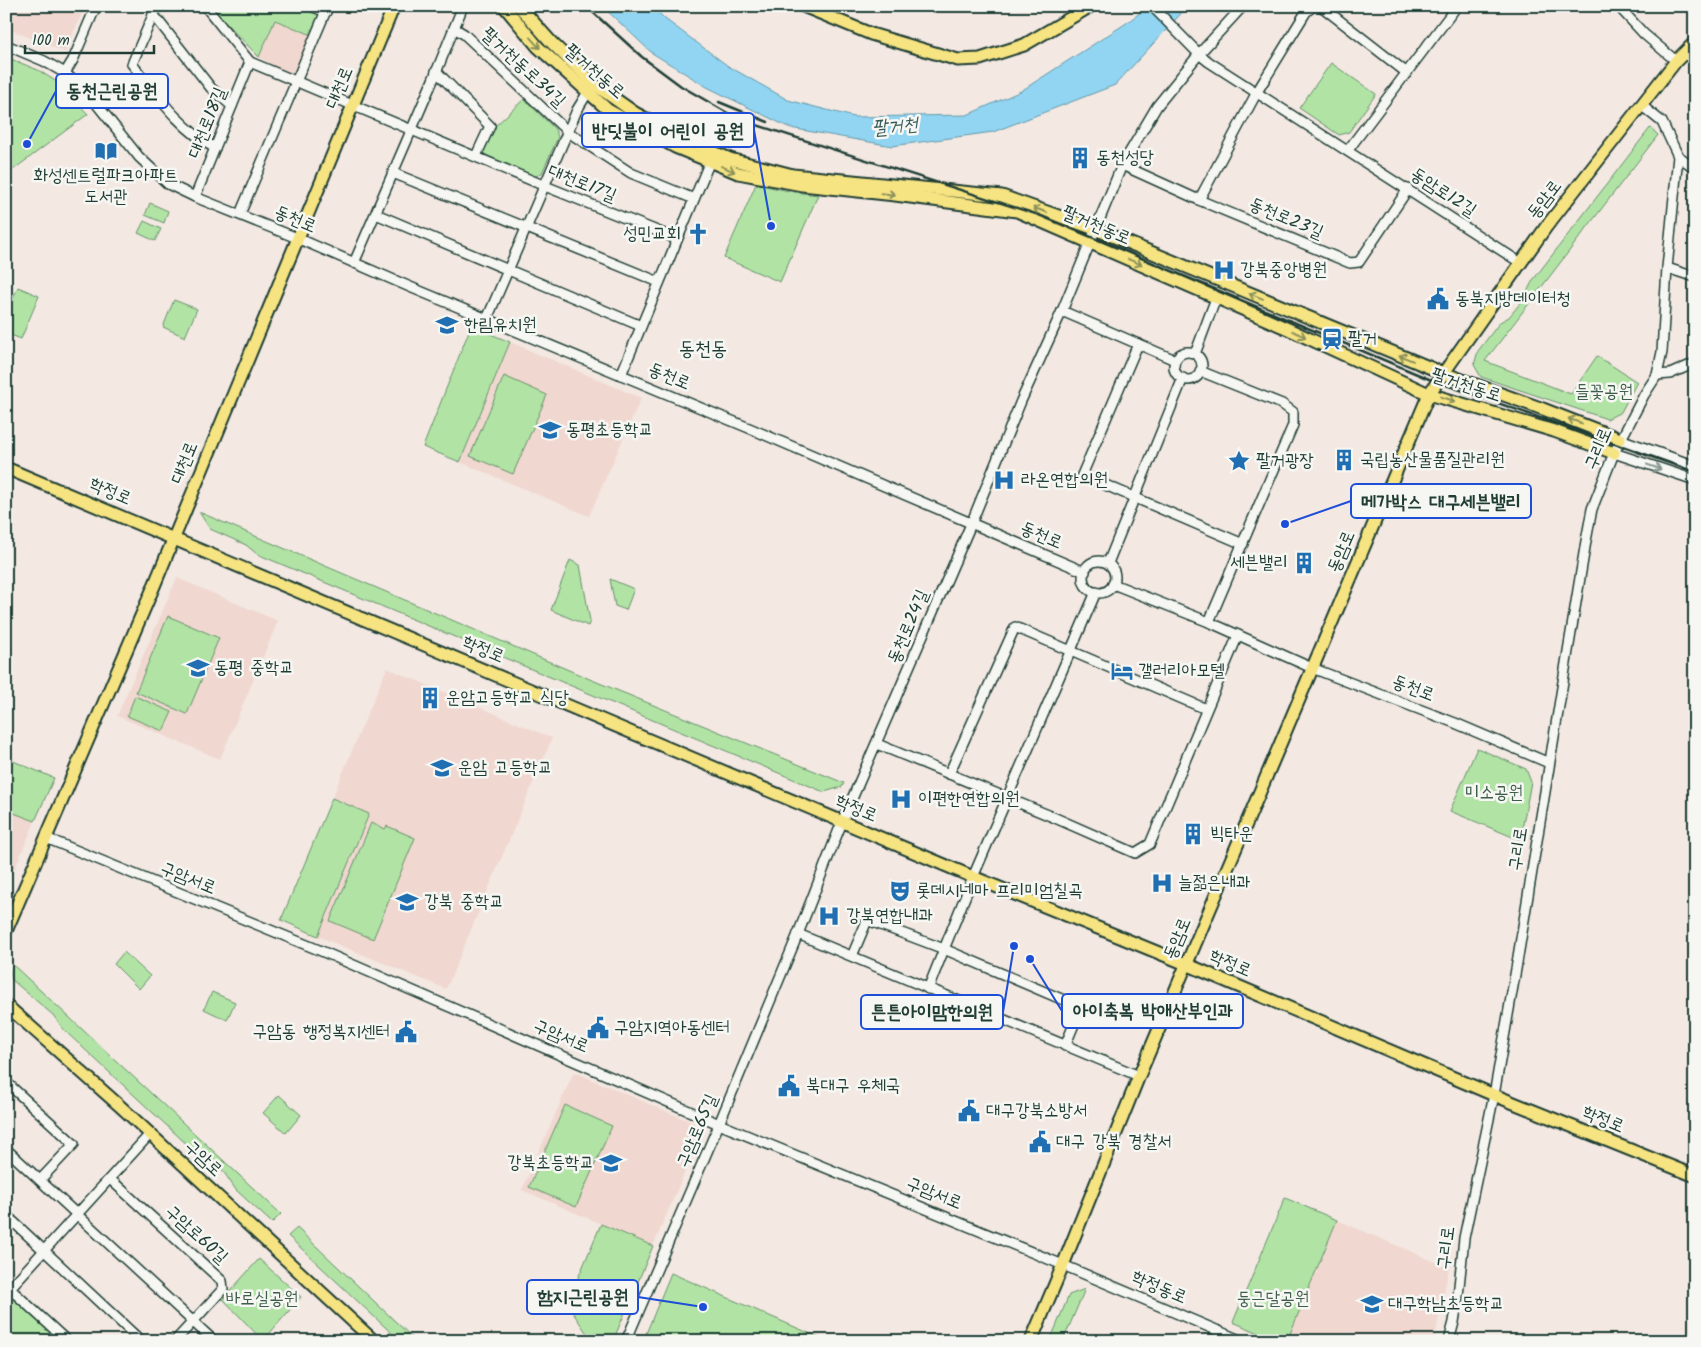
<svg xmlns="http://www.w3.org/2000/svg" width="1701" height="1347" viewBox="0 0 1701 1347" font-family="Kalam,'Poor Story',sans-serif">
	<style>
		.built { fill: #f0d7cf }
		.green { fill: #b0e3a4; stroke: #68906c }
		.water { fill: #91d5f3; stroke: #6398a7 }
		.lines { fill: none; stroke-linecap: round; stroke-linejoin: round }
		.minor-casing { stroke: #1f3d34; stroke-width: 12 }
		.major-casing { stroke: #1f3d34; stroke-width: 15 }
		.minor { stroke: #f6f6f2; stroke-width: 9 }
		.major { stroke: #f6e381; stroke-width: 11 }
		.rail { stroke: #1f3d34; stroke-width: 2.5 }
		.oneway { stroke: #8a905a }
		.oneway2 { stroke: #8a9a93 }
		.labels { text-anchor: middle; dominant-baseline: central; stroke-width: 5; stroke-linejoin: round; paint-order: stroke }
		.street-label { font-size: 18px; fill: #1f3d34; stroke: #f6f6f2 }
		.poi-label { font-size: 18px; fill: #1f3d34; stroke: #f6f6f2; text-anchor: start }
		.park-label { font-size: 18px; fill: #3c5e4a; stroke: #f6f6f2 }
		.water-label { font-size: 19px; font-style: italic; fill: #365b5a; stroke: #f6f6f2 }
		.quarter-label { font-size: 20px; fill: #1f3d34; stroke: #f6f6f2 }
		.leader { fill: none; stroke: #1d4ed8; stroke-width: 2 }
		.callout-dot { fill: #1d4ed8; stroke: #f6f6f2; stroke-width: 2 }
		.callout { fill: #f6f6f2; stroke: #1d4ed8; stroke-width: 2 }
		.callout-label { font-size: 19px; text-anchor: middle; font-weight: bold; fill: #1f3d34 }
	</style>
	<rect width="100%" height="100%" fill="#f3e8e2"/>
	<filter id="ink" filterUnits="userSpaceOnUse"><feTurbulence type="fractalNoise" baseFrequency=".02" numOctaves="2"/><feDisplacementMap in="SourceGraphic" scale="10" xChannelSelector="R" yChannelSelector="G"/><feConvolveMatrix kernelMatrix="1 2 1 2 8 2 1 2 1" color-interpolation-filters="sRGB"/></filter>
	<g filter="url(#ink)">
		<!-- built -->
		<g class="built">
			<path d="M 6,6 L 85,6 L 65,52 L 6,28 Z"/>
			<path d="M 275,20 L 312,35 L 295,76 L 280,71 L 259,57 Z"/>
			<path d="M 510,342 L 641,398 L 589,516 L 460,462 Z"/>
			<path d="M 177,578 L 278,621 L 220,759 L 117,716 Z"/>
			<path d="M 387,668 L 552,738 L 446,989 L 318,936 L 369,815 L 332,798 Z"/>
			<path d="M 6,810 L 35,821 L 6,889 Z"/>
			<path d="M 574,1072 L 696,1124 L 700,1136 L 653,1246 L 522,1190 Z"/>
			<path d="M 1337,1220 L 1449,1268 L 1434,1341 L 1287,1341 Z"/>
		</g>
		<!-- green -->
		<g class="green">
			<path d="M 213,6 L 300,6 L 320,14 L 312,35 L 275,20 L 259,57 L 212,9 Z"/>
			<path d="M 6,57 L 38,70 L 57,82 L 88,114 L 6,175 Z"/>
			<path d="M 1331,63 L 1376,94 L 1349,132 L 1339,135 L 1299,108 Z"/>
			<path d="M 524,99 L 555,129 L 558,137 L 542,173 L 534,177 L 486,156 L 483,150 L 492,129 Z"/>
			<path d="M 1650,128 L 1658,135 L 1485,361 L 1571,394 L 1597,356 L 1637,382 L 1621,412 L 1607,419 L 1481,377 L 1474,365 L 1478,351 L 1500,322 L 1509,317 L 1523,300 L 1533,280 Z"/>
			<path d="M 756,184 L 794,192 L 818,195 L 780,282 L 724,258 Z"/>
			<path d="M 150,203 L 168,211 L 164,223 L 145,215 Z"/>
			<path d="M 144,221 L 161,229 L 155,241 L 138,233 Z"/>
			<path d="M 18,287 L 39,296 L 21,339 L 6,333 L 6,314 Z"/>
			<path d="M 174,300 L 197,309 L 185,337 L 163,327 Z"/>
			<path d="M 471,326 L 510,342 L 460,462 L 423,447 Z"/>
			<path d="M 504,376 L 547,395 L 513,474 L 470,456 Z"/>
			<path d="M 199,512 L 592,680 L 844,783 L 842,787 L 824,792 L 257,554 L 246,545 L 210,529 Z"/>
			<path d="M 570,560 L 580,565 L 590,621 L 588,626 L 551,610 Z"/>
			<path d="M 610,579 L 634,589 L 626,610 L 615,606 Z"/>
			<path d="M 168,616 L 219,638 L 187,714 L 136,692 Z"/>
			<path d="M 135,696 L 172,712 L 163,731 L 127,716 Z"/>
			<path d="M 1477,748 L 1526,769 L 1531,782 L 1520,840 L 1450,811 Z"/>
			<path d="M 6,758 L 54,778 L 35,821 L 6,810 Z"/>
			<path d="M 332,798 L 369,814 L 318,936 L 281,920 Z"/>
			<path d="M 371,823 L 385,829 L 387,826 L 415,838 L 373,939 L 330,921 Z"/>
			<path d="M 124,952 L 150,976 L 139,989 L 114,964 Z"/>
			<path d="M 13,965 L 281,1214 L 272,1223 L 236,1190 L 221,1168 L 194,1151 L 65,1031 L 53,1015 L 12,980 L 10,972 Z"/>
			<path d="M 212,992 L 235,1002 L 227,1020 L 204,1009 Z"/>
			<path d="M 279,1095 L 301,1115 L 286,1133 L 263,1113 Z"/>
			<path d="M 565,1105 L 612,1126 L 576,1207 L 529,1187 Z"/>
			<path d="M 1285,1198 L 1337,1220 L 1287,1341 L 1278,1341 L 1233,1322 Z"/>
			<path d="M 601,1224 L 653,1246 L 613,1341 L 592,1341 L 567,1304 Z"/>
			<path d="M 297,1228 L 416,1341 L 400,1341 L 288,1236 Z"/>
			<path d="M 259,1259 L 301,1297 L 263,1341 L 223,1299 Z"/>
			<path d="M 671,1273 L 827,1341 L 643,1341 Z"/>
			<path d="M 6,1289 L 63,1341 L 6,1341 Z"/>
			<path d="M 1085,1289 L 1063,1341 L 1050,1341 L 1069,1295 Z"/>
		</g>
		<!-- water -->
		<path class="water" d="M 602,6 L 652,6 L 665,19 L 728,66 L 788,100 L 854,117 L 967,115 L 1021,91 L 1125,24 L 1149,6 L 1188,6 L 1115,85 L 993,132 L 892,146 L 790,128 L 707,87 L 652,53 Z"/>
		<g class="lines">
			<!-- minor casing -->
			<g class="minor-casing">
				<g id="minor">
					<path d="M 157,6 L 132,64 C 157,95 179,128 215,148"/>
					<path d="M 205,6 L 250,62 L 545,186 L 677,239"/>
					<path d="M 311,6 L 326,12"/>
					<path d="M 1152,6 L 1199,54 L 1209,62 L 1521,263"/>
					<path d="M 1321,6 L 1407,73"/>
					<path d="M 1618,6 L 1644,34 L 1676,61"/>
					<path d="M 153,14 L 211,88 L 232,106"/>
					<path d="M 454,28 L 464,34 L 568,132 L 631,173 L 694,199"/>
					<path d="M 6,45 L 44,61 L 65,73 L 91,97 L 139,157 L 168,184 L 195,197 L 297,238 L 410,287 L 749,428 L 1085,572"/>
					<path d="M 1684,53 L 1695,61"/>
					<path d="M 436,71 L 490,126 L 476,156"/>
					<path d="M 65,73 L 73,60 L 96,6"/>
					<path d="M 1348,150 L 1457,6"/>
					<path d="M 1678,156 L 1695,168"/>
					<path d="M 1122,165 L 1199,200 L 1350,263 L 1359,262 L 1408,189"/>
					<path d="M 393,173 L 659,282"/>
					<path d="M 195,197 L 250,62"/>
					<path d="M 1199,200 L 1257,92 L 1306,12 L 1313,6"/>
					<path d="M 240,214 L 328,6"/>
					<path d="M 376,214 L 641,326"/>
					<path d="M 354,263 L 433,80 L 463,6"/>
					<path d="M 1667,268 L 1695,277"/>
					<path d="M 1062,311 L 1175,360"/>
					<path d="M 487,319 L 577,110 L 588,92"/>
					<path d="M 1138,344 L 1082,475 L 1243,544"/>
					<circle cx="1188" cy="366" r="14"/>
					<path d="M 1195,354 L 1216,298"/>
					<path d="M 1200,371 L 1282,404 L 1293,412 L 1293,425 L 1209,622"/>
					<path d="M 621,375 L 710,161"/>
					<path d="M 1657,375 L 1670,374 L 1695,363"/>
					<path d="M 1620,439 L 1695,466"/>
					<path d="M 1614,453 L 1695,480"/>
					<circle cx="1099" cy="577" r="16"/>
					<path d="M 1108,563 L 1183,378"/>
					<path d="M 1113,584 L 1209,622 L 1312,668 L 1455,723 L 1549,763"/>
					<path d="M 877,744 L 1053,817 L 1135,853 L 1150,844 L 1238,635"/>
					<path d="M 949,774 L 1015,627 L 1206,709"/>
					<path d="M 46,838 L 319,950 L 719,1124 L 1063,1265 L 1242,1341"/>
					<path d="M 798,934 L 1139,1076"/>
					<path d="M 852,956 L 866,923 L 870,921 L 944,949 L 1080,1007 L 1080,1010 L 1065,1046"/>
					<path d="M 928,989 L 973,877 L 1096,592"/>
					<path d="M 6,1082 L 74,1144 L 40,1180"/>
					<path d="M 6,1149 L 214,1341"/>
					<path d="M 110,1179 L 222,1281 L 223,1289 L 175,1341"/>
					<path d="M 6,1215 L 141,1341"/>
					<path d="M 6,1285 L 67,1341"/>
					<path d="M 10,1288 L 150,1134"/>
					<path d="M 626,1341 L 719,1124 L 798,934 L 842,822 L 971,524 L 1021,401 L 1062,311 L 1122,165 L 1157,106 L 1199,54 L 1243,6"/>
					<path d="M 1449,1341 L 1454,1322 L 1458,1296 L 1464,1238 L 1494,1095 L 1516,969 L 1586,541 L 1592,509 L 1614,453 L 1644,395 L 1657,375 L 1662,352 L 1667,268 L 1678,156 L 1662,122 L 1641,105"/>
				</g>
			</g>
			<!-- major casing -->
			<g class="major-casing">
				<g id="major">
					<path d="M 504,6 L 538,47 L 608,110 L 675,147 L 738,173 L 802,185 L 895,195 L 1017,211 L 1286,328 L 1429,394 L 1554,431 L 1614,453"/>
					<path d="M 519,6 L 551,42 L 595,85 L 635,113 L 686,140 L 730,159 L 793,175 L 1002,196 L 1095,229 L 1443,373 L 1543,409 L 1620,439"/>
					<path d="M 803,6 L 871,34 L 958,60 L 980,59 L 1024,45 L 1091,6"/>
					<path d="M 6,468 L 973,877 L 1186,964 L 1494,1095 L 1695,1176"/>
					<path d="M 6,931 L 154,586 L 394,6"/>
					<path d="M 6,1005 L 121,1107 L 374,1341"/>
					<path d="M 1031,1341 L 1063,1265 L 1139,1076 L 1429,394 L 1546,227 L 1676,61 L 1695,42"/>
				</g>
			</g>
			<!-- minor -->
			<use href="#minor" class="minor"/>
			<!-- major -->
			<use href="#major" class="major"/>
			<!-- rail -->
			<g class="rail">
				<path d="M 586,6 L 642,57 L 681,86 L 738,119 L 1039,215 L 1429,379 L 1695,472"/>
				<path d="M 719,102 L 768,122"/>
			</g>
		</g>
		<!-- one-way arrows -->
		<defs><path id="oneway-shaft" d="M-6 0H5M1.5-3L5.5 0L1.5 3" fill="none" stroke-width="1.6" stroke-linecap="round" stroke-linejoin="round" transform="scale(1.25)"/></defs>
		<g class="oneway">
			<use href="#oneway-shaft" transform="translate(535 43) rotate(48)"/>
			<use href="#oneway-shaft" transform="translate(728 169) rotate(23)"/>
			<use href="#oneway-shaft" transform="translate(888 194) rotate(6)"/>
			<use href="#oneway-shaft" transform="translate(1040 210) rotate(-161)"/>
			<use href="#oneway-shaft" transform="translate(1135 262) rotate(23)"/>
			<use href="#oneway-shaft" transform="translate(1256 296) rotate(-158)"/>
			<use href="#oneway-shaft" transform="translate(1299 334) rotate(25)"/>
			<use href="#oneway-shaft" transform="translate(1406 358) rotate(-158)"/>
			<use href="#oneway-shaft" transform="translate(1448 399) rotate(17)"/>
			<use href="#oneway-shaft" transform="translate(1575 421) rotate(-159)"/>
		</g>
		<use class="oneway2" href="#oneway-shaft" transform="translate(1654 467) rotate(19)"/>
	</g>
	<!-- icons -->
	<defs>
		<g id="library-bare" transform="scale(1.725)"><path d="M-6-4Q-3-5.5-.7-3.5V5Q-3 3-6 4ZM6-4Q3-5.5 .7-3.5V5Q3 3 6 4Z" fill="#1f6fb2" stroke="#f6f6f2" stroke-width="2.5" paint-order="stroke"/></g>
		<g id="building-bare" transform="scale(1.725)"><path d="M-4-6H4V6H1V3H-1V6H-4ZM-2.5-4.3h1.7v1.8h-1.7ZM.8-4.3h1.7v1.8H.8ZM-2.5-1h1.7V.8h-1.7ZM.8-1h1.7V.8H.8Z" fill="#1f6fb2" stroke="#f6f6f2" stroke-width="2.5" paint-order="stroke"/></g>
		<g id="church-bare" transform="scale(1.725)"><path d="M-1.2-6h2.4v3.5h3.3v2.4h-3.3V6h-2.4V-.1h-3.3v-2.4h3.3Z" fill="#1f6fb2" stroke="#f6f6f2" stroke-width="2.5" paint-order="stroke"/></g>
		<g id="hospital-bare" transform="scale(1.725)"><path d="M-5-5h3v3.5h4V-5h3V5h-3V1.5h-4V5h-3Z" fill="#1f6fb2" stroke="#f6f6f2" stroke-width="2.5" paint-order="stroke"/></g>
		<g id="civic-bare" transform="scale(1.725)"><path d="M-.6-6.5H3V-4.5H.6V-3L4-1V1h2V6H-6V1h2V-1L-.6-3ZM-1.2 2.5V6h2.4V2.5Z" fill="#1f6fb2" stroke="#f6f6f2" stroke-width="2.5" paint-order="stroke"/></g>
		<g id="school-bare" transform="scale(1.725)"><path d="M0-5L7-2L0 1L-7-2ZM-4 1L0 2.5L4 1V4Q0 6-4 4Z" fill="#1f6fb2" stroke="#f6f6f2" stroke-width="2.5" paint-order="stroke"/></g>
		<g id="station-bare" transform="scale(1.725)"><path d="M-3-6H3Q5-6 5-4V2Q5 4 3 4L4.5 6H3L1.5 4h-3L-3 6H-4.5L-3 4Q-5 4-5 2V-4Q-5-6-3-6ZM-3.5-4v3h7v-3ZM-3.5 1v1.5H-2V1ZM2 1v1.5H3.5V1Z" fill="#1f6fb2" stroke="#f6f6f2" stroke-width="2.5" paint-order="stroke"/></g>
		<g id="sight-bare" transform="scale(1.725)"><path d="M0-6L1.8-2.2L6-1.7L2.9 1.2L3.7 5.4L0 3.3L-3.7 5.4L-2.9 1.2L-6-1.7L-1.8-2.2Z" fill="#1f6fb2" stroke="#f6f6f2" stroke-width="2.5" paint-order="stroke"/></g>
		<g id="hotel-bare" transform="scale(1.725)"><path d="M-6-4.5h1.5V1H6V5H4.5V3h-9V5H-6ZM-4 0a1.8 1.8 0 1 1 3.6 0ZM.5 0V-2.5h3Q6-2.5 6 0Z" fill="#1f6fb2" stroke="#f6f6f2" stroke-width="2.5" paint-order="stroke"/></g>
		<g id="theatre-bare" transform="scale(1.725)"><path d="M-5-5.5Q0-4 5-5.5V0Q5 5 0 6Q-5 5-5 0ZM-3.3-2.5H-1v1.5H-3.3ZM1-2.5H3.3v1.5H1ZM-2.8 1Q0 5.5 2.8 1Z" fill="#1f6fb2" stroke="#f6f6f2" stroke-width="2.5" paint-order="stroke"/></g>
	</defs>
	<g fill-rule="evenodd">
		<use href="#library-bare" x="106" y="151"/>
		<use href="#building-bare" x="1080" y="158"/>
		<use href="#church-bare" x="698" y="234"/>
		<use href="#hospital-bare" x="1224" y="270"/>
		<use href="#civic-bare" x="1438" y="299"/>
		<use href="#school-bare" x="447" y="325"/>
		<use href="#station-bare" x="1332" y="339"/>
		<use href="#school-bare" x="550" y="430"/>
		<use href="#building-bare" x="1344" y="460"/>
		<use href="#sight-bare" x="1239" y="461"/>
		<use href="#hospital-bare" x="1004" y="480"/>
		<use href="#building-bare" x="1304" y="563"/>
		<use href="#school-bare" x="198" y="668"/>
		<use href="#hotel-bare" x="1122" y="671"/>
		<use href="#building-bare" x="430" y="698"/>
		<use href="#school-bare" x="442" y="768"/>
		<use href="#hospital-bare" x="901" y="799"/>
		<use href="#building-bare" x="1193" y="834"/>
		<use href="#hospital-bare" x="1162" y="883"/>
		<use href="#theatre-bare" x="900" y="891"/>
		<use href="#school-bare" x="407" y="902"/>
		<use href="#hospital-bare" x="829" y="916"/>
		<use href="#civic-bare" x="598" y="1028"/>
		<use href="#civic-bare" x="406" y="1032"/>
		<use href="#civic-bare" x="789" y="1086"/>
		<use href="#civic-bare" x="969" y="1111"/>
		<use href="#civic-bare" x="1040" y="1142"/>
		<use href="#school-bare" x="611" y="1163"/>
		<use href="#school-bare" x="1372" y="1304"/>
	</g>
	<g class="labels">
		<!-- street labels -->
		<g class="street-label">
			<text transform="translate(523 68) rotate(43)">팔거천동로34길</text>
			<text transform="translate(594 72) rotate(41)">팔거천동로</text>
			<text transform="translate(340 88) rotate(-67)">대천로</text>
			<text transform="translate(208 123) rotate(-68)">대천로18길</text>
			<text transform="translate(582 184) rotate(22)">대천로17길</text>
			<text transform="translate(1443 193) rotate(33)">동암로12길</text>
			<text transform="translate(1545 200) rotate(-52)">동암로</text>
			<text transform="translate(1286 219) rotate(23)">동천로23길</text>
			<text transform="translate(295 220) rotate(23)">동천로</text>
			<text transform="translate(1096 226) rotate(23)">팔거천동로</text>
			<text transform="translate(669 377) rotate(22)">동천로</text>
			<text transform="translate(1466 386) rotate(18)">팔거천동로</text>
			<text transform="translate(1599 449) rotate(-67)">구리로</text>
			<text transform="translate(185 463) rotate(-68)">대천로</text>
			<text transform="translate(110 492) rotate(23)">학정로</text>
			<text transform="translate(1041 536) rotate(23)">동천로</text>
			<text transform="translate(1342 552) rotate(-67)">동암로</text>
			<text transform="translate(909 627) rotate(-67)">동천로24길</text>
			<text transform="translate(483 650) rotate(23)">학정로</text>
			<text transform="translate(1413 689) rotate(21)">동천로</text>
			<text transform="translate(856 809) rotate(23)">학정로</text>
			<text transform="translate(1519 849) rotate(-81)">구리로</text>
			<text transform="translate(188 879) rotate(22)">구암서로</text>
			<text transform="translate(1178 939) rotate(-67)">동암로</text>
			<text transform="translate(1230 964) rotate(23)">학정로</text>
			<text transform="translate(561 1037) rotate(23)">구암서로</text>
			<text transform="translate(1603 1120) rotate(22)">학정로</text>
			<text transform="translate(698 1131) rotate(-67)">구암로65길</text>
			<text transform="translate(203 1159) rotate(43)">구암로</text>
			<text transform="translate(934 1194) rotate(22)">구암서로</text>
			<text transform="translate(196 1235) rotate(42)">구암로60길</text>
			<text transform="translate(1447 1248) rotate(-83)">구리로</text>
			<text transform="translate(1159 1288) rotate(23)">학정동로</text>
		</g>
		<!-- poi labels -->
		<g class="poi-label">
			<text x="1096" y="158">동천성당</text>
			<text x="106" y="176" text-anchor="middle">화성센트럴파크아파트<tspan x="106" dy="21">도서관</tspan></text>
			<text x="681" y="234" text-anchor="end">성민교회</text>
			<text x="1240" y="270">강북중앙병원</text>
			<text x="1455" y="299">동북지방데이터청</text>
			<text x="464" y="325">한림유치원</text>
			<text x="1348" y="339">팔거</text>
			<text x="566" y="430">동평초등학교</text>
			<text x="1360" y="460">국립농산물품질관리원</text>
			<text x="1256" y="461">팔거광장</text>
			<text x="1021" y="480">라온연합의원</text>
			<text x="1288" y="563" text-anchor="end">세븐밸리</text>
			<text x="214" y="668">동평 중학교</text>
			<text x="1138" y="671">갤러리아모텔</text>
			<text x="446" y="698">운암고등학교 식당</text>
			<text x="458" y="768">운암 고등학교</text>
			<text x="918" y="799">이편한연합의원</text>
			<text x="1210" y="834">빅타운</text>
			<text x="1178" y="883">늘젊은내과</text>
			<text x="916" y="891">롯데시네마 프리미엄칠곡</text>
			<text x="424" y="902">강북 중학교</text>
			<text x="846" y="916">강북연합내과</text>
			<text x="614" y="1028">구암지역아동센터</text>
			<text x="390" y="1032" text-anchor="end">구암동 행정복지센터</text>
			<text x="806" y="1086">북대구 우체국</text>
			<text x="986" y="1111">대구강북소방서</text>
			<text x="1056" y="1142">대구 강북 경찰서</text>
			<text x="594" y="1163" text-anchor="end">강북초등학교</text>
			<text x="1388" y="1304">대구학남초등학교</text>
		</g>
		<!-- park labels -->
		<g class="park-label">
			<text x="1604" y="392">들꽃공원</text>
			<text x="1494" y="793">미소공원</text>
			<text x="262" y="1299">바로실공원</text>
			<text x="1273" y="1299">둥근달공원</text>
		</g>
		<!-- water labels -->
		<g class="water-label">
			<text transform="translate(895 127) rotate(-5)">팔거천</text>
		</g>
		<!-- quarter labels -->
		<g class="quarter-label">
			<text x="703" y="350">동천동</text>
		</g>
	</g>
	<!-- callouts -->
	<path class="leader" d="M27 144L56 91M771 226L754 130M1285 524L1351 501M1030 959L1062 1011M1014 946L1003 1012M703 1307L638 1297"/>
	<g class="callout-dot">
		<circle cx="27" cy="144" r="5"/>
		<circle cx="771" cy="226" r="5"/>
		<circle cx="1285" cy="524" r="5"/>
		<circle cx="1030" cy="959" r="5"/>
		<circle cx="1014" cy="946" r="5"/>
		<circle cx="703" cy="1307" r="5"/>
	</g>
	<g class="callout">
		<rect x="56" y="74" width="112" height="34" rx="5"/>
		<rect x="582" y="113" width="172" height="34" rx="5"/>
		<rect x="1351" y="484" width="180" height="34" rx="5"/>
		<rect x="1062" y="994" width="181" height="34" rx="5"/>
		<rect x="861" y="995" width="142" height="34" rx="5"/>
		<rect x="527" y="1280" width="111" height="34" rx="5"/>
	</g>
	<g class="callout-label">
		<text x="112" y="97">동천근린공원</text>
		<text x="668" y="137">반딧불이 어린이 공원</text>
		<text x="1441" y="508">메가박스 대구세븐밸리</text>
		<text x="1153" y="1017">아이축복 박애산부인과</text>
		<text x="932" y="1018">튼튼아이맘한의원</text>
		<text x="583" y="1303">함지근린공원</text>
	</g>
	<!-- margin -->
	<rect width="1701" height="1347" fill="none" stroke="#f6f6f2" stroke-width="25"/>
	<rect x="12" y="12" width="1676" height="1322" fill="none" stroke="#1f3d34" stroke-width="2" filter="url(#ink)"/>
	<!-- scale -->
	<path d="M25 45v8h129v-8" fill="none" stroke="#1f3d34" stroke-width="2.5"/>
	<text x="32" y="45" font-size="15" fill="#1f3d34" stroke="#f6f6f2" stroke-width="4" paint-order="stroke">100 m</text>
</svg>
